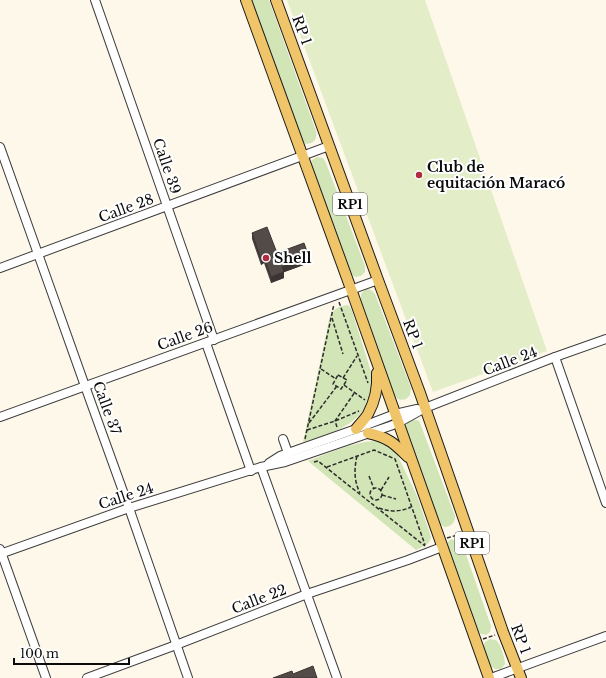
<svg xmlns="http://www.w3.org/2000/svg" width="606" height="678" viewBox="0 0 606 678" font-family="'Libre Baskerville',serif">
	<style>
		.grass { fill: #d2e5b6 }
		.pitch { fill: #e3edc7 }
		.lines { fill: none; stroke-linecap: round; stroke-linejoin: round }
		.minor-casing { stroke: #3e3e3e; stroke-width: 10 }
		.major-casing { stroke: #1c1c1c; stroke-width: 12 }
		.path { stroke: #2d2d2d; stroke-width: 1.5; stroke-dasharray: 4 2; stroke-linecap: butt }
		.minor { stroke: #fff; stroke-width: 8 }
		.major { stroke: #f0c468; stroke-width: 10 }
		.wall { fill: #47403e }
		.shaded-wall { fill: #3a3432 }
		.building { fill: #534b48; stroke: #3a3432 }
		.poi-dot { fill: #b12c3e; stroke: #fff; stroke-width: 1.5 }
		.labels { text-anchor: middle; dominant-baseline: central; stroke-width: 4; stroke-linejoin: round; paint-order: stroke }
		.shield { fill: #fff; stroke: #545454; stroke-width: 1 }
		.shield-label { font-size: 13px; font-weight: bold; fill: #0b0b0b }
		.street-label { font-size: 14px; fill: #0b0b0b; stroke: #fff }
		.poi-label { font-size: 14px; font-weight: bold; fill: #0b0b0b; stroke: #fff; text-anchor: start }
	</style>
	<rect width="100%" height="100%" fill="#fef8ea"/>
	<!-- grass -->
	<g class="grass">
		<path d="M 250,0 L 269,0 L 316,131 C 318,140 312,146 303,143 Z"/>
		<path d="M 317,157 L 323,158 L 326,163 L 365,266 L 365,272 L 361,276 L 355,277 L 351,274 L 310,165 L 312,160 Z"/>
		<path d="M 368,289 L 371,290 L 375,294 L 411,388 L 410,395 L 406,399 C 400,401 396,399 394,394 L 361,300 L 361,294 L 365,290 Z"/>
		<path d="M 348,305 L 351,308 L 373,378 C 371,422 339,431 303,442 L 330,316 C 335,308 339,306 348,305 Z"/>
		<path d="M 413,419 L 419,421 L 420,423 L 455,516 C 455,523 451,527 444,527 L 439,523 L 406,429 C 405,423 408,421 413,419 Z"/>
		<path d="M 373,441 L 379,442 L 390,447 L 397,454 L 417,496 L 431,537 C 430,545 422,547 416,550 L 308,461 C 328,453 352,443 373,441 Z"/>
		<path d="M 451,539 L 457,541 L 463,546 L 491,626 L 490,632 L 486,635 L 481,634 L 479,632 L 446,549 L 447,543 Z"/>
		<path d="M 490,639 C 493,640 494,639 497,641 C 501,645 505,659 505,664 L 501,669 L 495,669 L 490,666 L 483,647 L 485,642 Z"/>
	</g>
	<!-- pitch -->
	<path class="pitch" d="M 287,0 L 425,0 L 547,351 L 433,392 Z"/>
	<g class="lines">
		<!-- minor casing -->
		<g class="minor-casing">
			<g id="minor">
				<path d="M 95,0 L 214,340"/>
				<path d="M 0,147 L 85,386 L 129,508 L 188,678"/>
				<path d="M 0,268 L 329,146"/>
				<path d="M 206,343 L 251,471"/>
				<path d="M 555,357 L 606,503"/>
				<path d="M 0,417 L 378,280"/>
				<path d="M 283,439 L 288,453"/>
				<path d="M 269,463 L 280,456 L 291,452 L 356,429 L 395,414 L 417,409"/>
				<path d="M 261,467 L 337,678"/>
				<path d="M 0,549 L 46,678"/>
				<path d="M 0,554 L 129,508 L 261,467 L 285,462 L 390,426 L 398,423 L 425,408 L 555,357 L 606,339"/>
				<path d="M 87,678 L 176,645 L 307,594 L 408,560 L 442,547"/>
				<path d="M 491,678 L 606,636"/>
			</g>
		</g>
		<!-- major casing -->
		<g class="major-casing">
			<g id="major">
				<path d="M 246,0 L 351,289 L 489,678"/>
				<path d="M 276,0 L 378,280 L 420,393 L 503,632 L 521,678"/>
				<path d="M 356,429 C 360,424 365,419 368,414 C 375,401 378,387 377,373"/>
				<path d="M 368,433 C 388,437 395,444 408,457"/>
			</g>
		</g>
		<!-- path -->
		<g class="path">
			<path d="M 339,302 L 368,383"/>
			<path d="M 332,318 L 343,354"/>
			<path d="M 321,369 L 336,379"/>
			<path d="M 338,375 L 347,380 L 341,389 L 333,384 Z"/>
			<path d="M 343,378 L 357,356"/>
			<path d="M 344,385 L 365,400"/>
			<path d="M 309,423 L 337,386"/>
			<path d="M 337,427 L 335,421 L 355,392"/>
			<path d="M 307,430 L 335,421 L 359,411"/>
			<path d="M 305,439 L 334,304"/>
			<path d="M 357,456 C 354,469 354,481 360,493"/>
			<path d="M 314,462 L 318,461 L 425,546"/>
			<path d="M 327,467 L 374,450 L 395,459 L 425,545"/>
			<path d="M 369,476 L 374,489"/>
			<circle cx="376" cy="494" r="6"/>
			<path d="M 381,490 L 389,477"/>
			<path d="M 382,495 L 396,499"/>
			<path d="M 379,508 C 390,512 401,512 411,507"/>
			<path d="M 447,538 L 461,534"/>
			<path d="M 483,639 L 495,635"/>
		</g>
		<!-- minor -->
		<use href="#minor" class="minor"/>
		<!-- major -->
		<use href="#major" class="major"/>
	</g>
	<!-- wall -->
	<path class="wall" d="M 252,233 L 277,253 L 309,263 L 284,272 L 284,278 L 271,283 L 264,263 L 261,265 L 252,239 Z"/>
	<!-- shaded-wall -->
	<g class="shaded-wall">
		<path d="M 264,257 L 264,263 L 261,265 L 261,259 Z"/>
		<path d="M 309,257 L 309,263 L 282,273 L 282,267 Z"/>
		<path d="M 284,272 L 284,278 L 271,283 L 271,277 Z"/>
	</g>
	<!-- building -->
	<g class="building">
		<path d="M 267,227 L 277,253 L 304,243 L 309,257 L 282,267 L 284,272 L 271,277 L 264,257 L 261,259 L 252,233 Z"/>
		<path d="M 313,666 L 317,678 L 273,678 L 292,671 L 293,674 Z"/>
	</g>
	<!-- markers -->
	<g class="poi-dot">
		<circle cx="419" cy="175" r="4"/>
		<circle cx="266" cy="258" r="4"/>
	</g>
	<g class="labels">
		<!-- shield labels -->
		<g class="shield">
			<rect x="333" y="193" width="34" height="22" rx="3"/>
			<rect x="455" y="532" width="34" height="22" rx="3"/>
		</g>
		<g class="shield-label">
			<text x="350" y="204">RP1</text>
			<text x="472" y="543">RP1</text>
		</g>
		<!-- street labels -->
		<g class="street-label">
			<text transform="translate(302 30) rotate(70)">RP 1</text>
			<text transform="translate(167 166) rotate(71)">Calle 39</text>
			<text transform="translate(126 208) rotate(-20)">Calle 28</text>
			<text transform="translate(413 334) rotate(69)">RP 1</text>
			<text transform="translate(185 336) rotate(-20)">Calle 26</text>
			<text transform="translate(510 361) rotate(-21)">Calle 24</text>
			<text transform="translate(107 408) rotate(70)">Calle 37</text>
			<text transform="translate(126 496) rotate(-18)">Calle 24</text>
			<text transform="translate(259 599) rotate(-21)">Calle 22</text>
			<text transform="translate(521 639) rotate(69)">RP 1</text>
		</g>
		<!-- poi labels -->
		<g class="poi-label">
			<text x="427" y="167">Club de<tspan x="427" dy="16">equitación Maracó</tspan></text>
			<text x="274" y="258">Shell</text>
		</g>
	</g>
	<!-- scale -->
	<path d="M14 658v6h115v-6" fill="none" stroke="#0b0b0b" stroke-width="2"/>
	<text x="20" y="658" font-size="12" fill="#0b0b0b" stroke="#ffffff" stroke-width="3" paint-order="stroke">100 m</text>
</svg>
